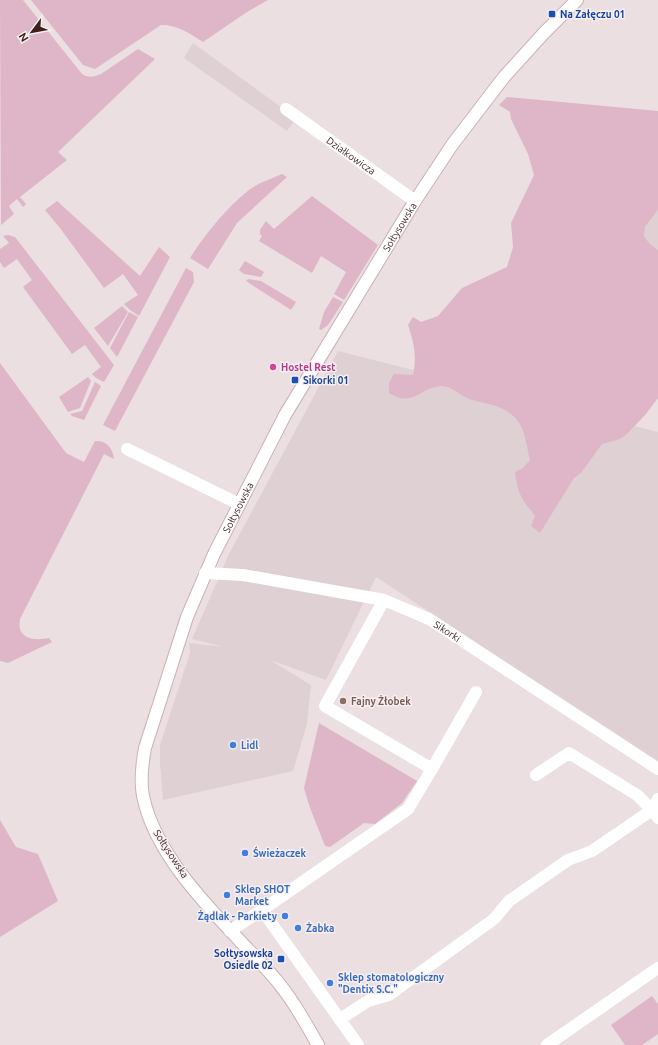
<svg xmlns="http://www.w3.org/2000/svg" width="658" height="1045" viewBox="0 0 658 1045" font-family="Ubuntu,sans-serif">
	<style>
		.built { fill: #dfd0d3 }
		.green { fill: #deb6c8 }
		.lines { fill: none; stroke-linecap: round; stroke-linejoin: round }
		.secondary-casing { stroke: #cbb2b4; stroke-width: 14 }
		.street { stroke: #fff; stroke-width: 12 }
		.secondary { stroke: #fff; stroke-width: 12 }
		.transit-dot { fill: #1a4fb4; stroke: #f8eff1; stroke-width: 1.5 }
		.hotel-dot { fill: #d1479c; stroke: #f8eff1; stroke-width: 1.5 }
		.education-dot { fill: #8d6e63; stroke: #f8eff1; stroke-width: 1.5 }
		.shop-dot { fill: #3f7fe0; stroke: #f8eff1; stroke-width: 1.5 }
		.labels { text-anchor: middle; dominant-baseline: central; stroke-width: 3; stroke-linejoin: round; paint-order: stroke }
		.transit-label { font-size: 10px; font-weight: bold; fill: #164399; stroke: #f8eff1; text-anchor: start }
		.street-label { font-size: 10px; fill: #3c1f1f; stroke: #f8eff1 }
		.hotel-label { font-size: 10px; font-weight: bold; fill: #b23c85; stroke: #f8eff1; text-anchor: start }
		.education-label { font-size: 10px; font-weight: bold; fill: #785e54; stroke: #f8eff1; text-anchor: start }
		.shop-label { font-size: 10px; font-weight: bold; fill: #366cbe; stroke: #f8eff1; text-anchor: start }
	</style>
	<rect width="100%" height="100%" fill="#ebdfe1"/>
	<!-- built -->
	<g class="built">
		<path d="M 193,43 L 296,118 L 287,131 L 184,58 Z"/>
		<path d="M 658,210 L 658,250 L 650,244 L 644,236 L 645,227 Z"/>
		<path d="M 338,351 L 658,432 L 658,761 L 376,577 L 326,680 L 270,660 L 311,685 L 307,724 L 293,771 L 163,800 L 160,763 L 160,745 L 190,653 L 189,643 L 224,647 L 192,639 L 229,554 Z"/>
	</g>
	<!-- green -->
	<g class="green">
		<path d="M 0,0 L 23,0 L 82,74 C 88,78 94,77 101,74 L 138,49 L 155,59 L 58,152 L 67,160 L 20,197 L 26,204 L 23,207 L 17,199 L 9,206 L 14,214 L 1,225 Z"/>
		<path d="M 31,0 L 268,0 L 247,12 L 203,42 C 189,33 178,25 161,25 L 95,69 L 83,65 Z"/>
		<path d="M 507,97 L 658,111 L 658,210 L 645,227 L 644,236 L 650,244 L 658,250 L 658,398 L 646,414 L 627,434 L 620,439 L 602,444 L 581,473 L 574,478 L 540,533 L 531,526 L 535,516 C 531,510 526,505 523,500 C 518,491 516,482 515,472 L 523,468 L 530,460 C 524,434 525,417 496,406 C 487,403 478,402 469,399 C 459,395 452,386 441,386 C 419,388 413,408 389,393 L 389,383 L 394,374 L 413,375 C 417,357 414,343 408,325 L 413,317 L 421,322 L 438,316 L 462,288 L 507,267 L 513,247 L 511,223 L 534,175 L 528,154 L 511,119 L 510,112 L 499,105 Z"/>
		<path d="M 282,174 L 287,177 L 237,223 L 208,269 L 190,258 C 203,237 229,205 249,190 C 258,183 271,179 282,174 Z"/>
		<path d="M 312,196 L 378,245 L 344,300 L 334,294 L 346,272 L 321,256 L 312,273 L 259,241 L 262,236 L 260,234 L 260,230 L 266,221 L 274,229 Z"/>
		<path d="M 57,201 L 140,276 L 159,247 L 170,257 L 139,316 L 130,310 L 124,304 L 138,295 L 123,274 L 104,288 L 60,228 L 45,210 Z"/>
		<path d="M 8,235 L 15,237 L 114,365 L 104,382 L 96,378 L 92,374 L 101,367 L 85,345 L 72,354 L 23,287 L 32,280 L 17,259 L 4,268 L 0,262 L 0,249 L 9,243 L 3,236 Z"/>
		<path d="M 245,261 L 264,272 L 261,277 L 244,274 L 239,270 Z"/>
		<path d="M 186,268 L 193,272 L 194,282 L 115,431 L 103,425 Z"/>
		<path d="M 248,279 L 261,281 L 296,302 L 291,310 L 246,281 Z"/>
		<path d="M 333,297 L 343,302 L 328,325 L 321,330 L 319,329 L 324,312 Z"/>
		<path d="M 122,306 L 128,312 L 108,346 L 94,328 Z"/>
		<path d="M 129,312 L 138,317 L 117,357 L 110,348 Z"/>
		<path d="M 0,363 L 66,453 L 84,462 L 95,441 C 106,440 113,448 114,459 L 104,454 L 20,619 C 20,621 19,626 20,629 C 24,641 39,640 49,638 L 52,642 L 8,663 L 0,661 Z"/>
		<path d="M 88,377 L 91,381 L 80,408 L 68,412 L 59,397 Z"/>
		<path d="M 95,382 L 101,386 L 84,420 L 72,416 L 70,414 L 82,411 Z"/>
		<path d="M 319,723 L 417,781 L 402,803 L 375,824 L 364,823 L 330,847 L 325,846 L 310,808 L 304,788 Z"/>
		<path d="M 0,820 L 16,847 L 38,854 L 58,901 L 0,937 Z"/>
		<path d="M 652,996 L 658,1004 L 658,1034 L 642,1045 L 625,1045 L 611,1025 Z"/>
	</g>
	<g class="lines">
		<!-- secondary casing -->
		<g class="secondary-casing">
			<g id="secondary">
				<path id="s3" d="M 318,1045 C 304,1020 290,995 271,974 C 226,924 157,864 143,796 C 140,780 142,764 145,748 L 187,617 L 214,554 L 285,415 L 415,201 L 452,145 L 504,77 L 543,34 L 577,0"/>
			</g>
		</g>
		<!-- street -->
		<g class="street">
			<path id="s1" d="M 286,109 L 415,201"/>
			<path d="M 127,449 L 239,504"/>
			<path id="s2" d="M 205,573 L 243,575 L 384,600 L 429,619 L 658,769"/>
			<path d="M 432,769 L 476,692"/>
			<path d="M 658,799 L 652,810 L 658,818"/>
			<path d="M 262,910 L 408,809 L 432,769 L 325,706 L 384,600"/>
			<path d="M 230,931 L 262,910 L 358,1045"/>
			<path d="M 340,1019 L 368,1001 L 389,995 L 494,919 L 509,901 L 568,860 L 592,851 L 652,810 L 637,795 L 569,753 L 536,775"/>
			<path d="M 547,1045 L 658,968"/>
		</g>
		<!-- secondary -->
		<use href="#secondary" class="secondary"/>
	</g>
	<!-- markers -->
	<g class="transit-dot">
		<rect x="548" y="10" width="8" height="8" rx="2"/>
		<rect x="291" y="376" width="8" height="8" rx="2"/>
		<rect x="277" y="955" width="8" height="8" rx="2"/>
	</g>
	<circle class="hotel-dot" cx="273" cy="367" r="4"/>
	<circle class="education-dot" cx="343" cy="701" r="4"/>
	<g class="shop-dot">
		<circle cx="233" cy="745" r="4"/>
		<circle cx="245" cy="853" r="4"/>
		<circle cx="227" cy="895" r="4"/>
		<circle cx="285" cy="916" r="4"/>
		<circle cx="298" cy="928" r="4"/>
		<circle cx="330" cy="983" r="4"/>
	</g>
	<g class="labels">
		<!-- transit labels -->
		<g class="transit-label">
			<text x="560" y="14">Na Załęczu 01</text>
			<text x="303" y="380">Sikorki 01</text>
			<text x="273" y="953" text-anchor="end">Sołtysowska<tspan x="273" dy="12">Osiedle 02</tspan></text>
		</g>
		<!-- street labels -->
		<g class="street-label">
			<text stroke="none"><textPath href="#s1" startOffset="80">Działkowicza</textPath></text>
			<text stroke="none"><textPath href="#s3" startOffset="938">Sołtysowska</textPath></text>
			<text stroke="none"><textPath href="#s3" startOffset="614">Sołtysowska</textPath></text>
			<text stroke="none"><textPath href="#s2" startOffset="252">Sikorki</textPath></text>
			<text transform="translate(171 854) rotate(57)">Sołtysowska</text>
		</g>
		<!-- hotel labels -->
		<g class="hotel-label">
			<text x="281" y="367">Hostel Rest</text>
		</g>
		<!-- education labels -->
		<g class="education-label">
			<text x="351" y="701">Fajny Żłobek</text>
		</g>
		<!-- shop labels -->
		<g class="shop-label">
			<text x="241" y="745">Lidl</text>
			<text x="253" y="853">Świeżaczek</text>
			<text x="235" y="889">Sklep SHOT<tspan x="235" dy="12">Market</tspan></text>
			<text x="277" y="916" text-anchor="end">Żądlak - Parkiety</text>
			<text x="306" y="928">Żabka</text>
			<text x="338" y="977">Sklep stomatologiczny<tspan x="338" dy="12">"Dentix S.C."</tspan></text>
		</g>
	</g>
	<!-- north arrow -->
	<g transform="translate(32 32) rotate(238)" stroke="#f8eff1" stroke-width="3" paint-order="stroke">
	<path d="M0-3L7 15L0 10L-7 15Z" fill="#3c1f1f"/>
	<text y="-6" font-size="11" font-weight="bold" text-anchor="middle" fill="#3c1f1f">N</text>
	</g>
</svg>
